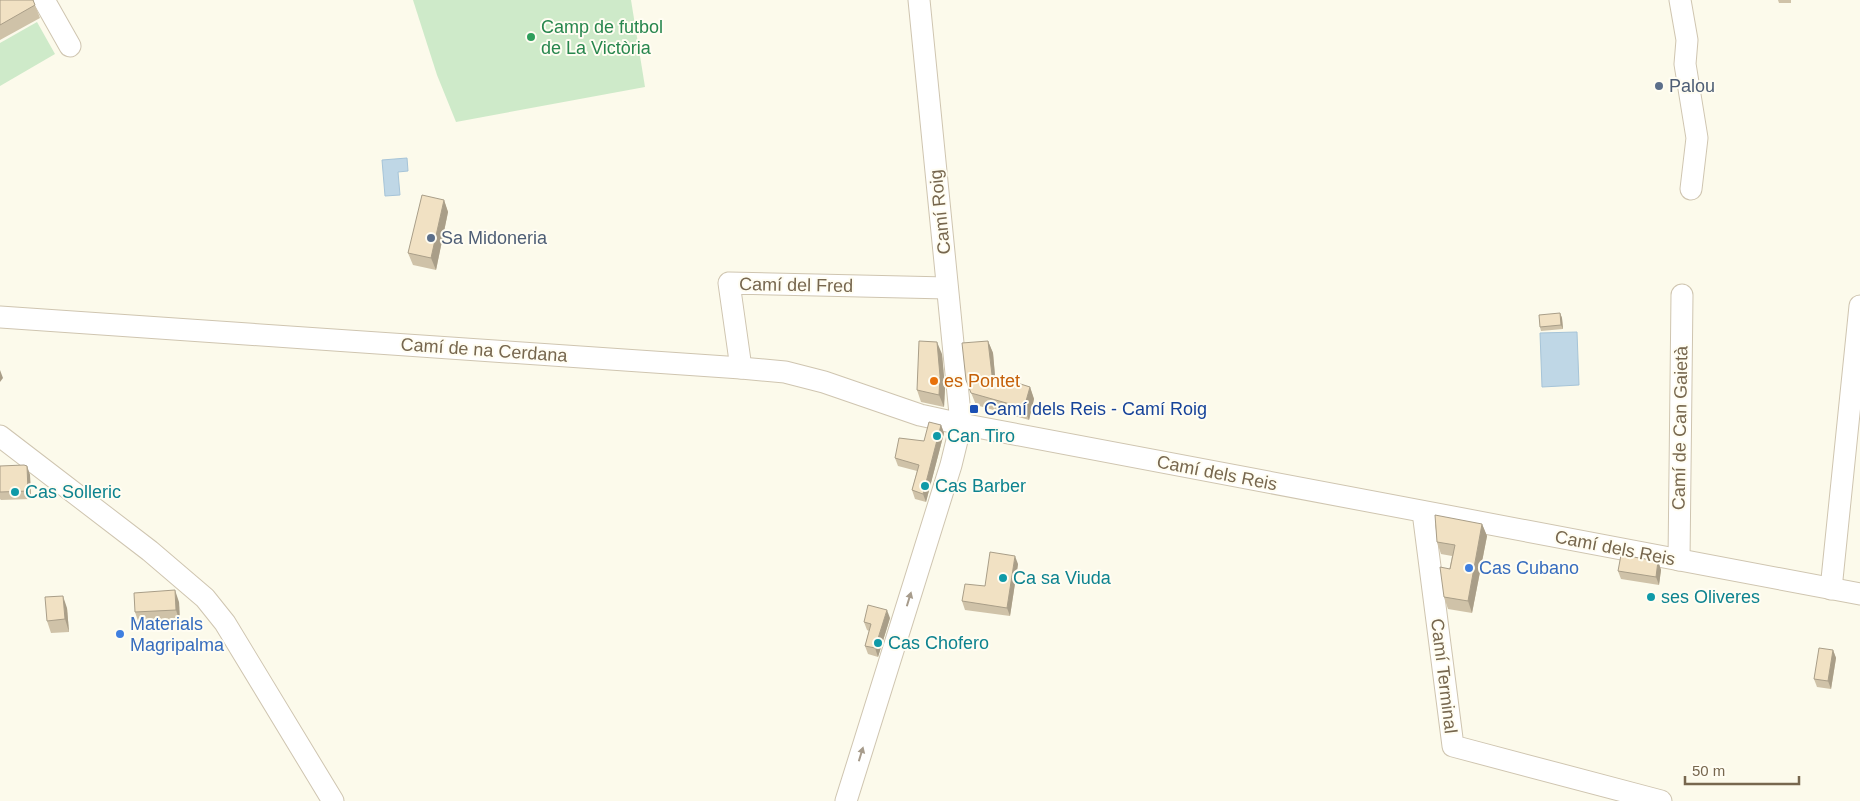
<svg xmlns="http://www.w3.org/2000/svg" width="1860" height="801" viewBox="0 0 1860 801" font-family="Helvetica,sans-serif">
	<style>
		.green { fill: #ceeac9 }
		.water { fill: #bfd7e6; stroke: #a6c4d8 }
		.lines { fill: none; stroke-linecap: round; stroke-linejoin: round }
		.minor-casing { stroke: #cfc5b0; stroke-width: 23 }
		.minor { stroke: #fff; stroke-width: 21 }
		.wall { fill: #cfc2a8 }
		.shaded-wall { fill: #a99e88 }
		.building { fill: #f1e1c3; stroke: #a99e88 }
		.oneway { fill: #a79c8c }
		.leisure-dot { fill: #2e9e5b; stroke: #fffdf2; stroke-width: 2 }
		.service-dot { fill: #5c6f8a; stroke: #fffdf2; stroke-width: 2 }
		.food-dot { fill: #e8710a; stroke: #fffdf2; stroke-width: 2 }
		.transit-dot { fill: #1a4fb4; stroke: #fffdf2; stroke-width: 2 }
		.culture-dot { fill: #0f9aa8; stroke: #fffdf2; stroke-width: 2 }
		.shop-dot { fill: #3f7fe0; stroke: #fffdf2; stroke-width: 2 }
		.labels { text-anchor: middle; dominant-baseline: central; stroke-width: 4; stroke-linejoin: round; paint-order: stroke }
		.leisure-label { font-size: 18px; fill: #27864d; stroke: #fffdf2; text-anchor: start }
		.service-label { font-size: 18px; fill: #4e5e75; stroke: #fffdf2; text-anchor: start }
		.street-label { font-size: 18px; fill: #77674e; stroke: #fffdf2 }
		.food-label { font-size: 18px; fill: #c56008; stroke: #fffdf2; text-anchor: start }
		.transit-label { font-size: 18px; fill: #164399; stroke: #fffdf2; text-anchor: start }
		.culture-label { font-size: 18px; fill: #0d838f; stroke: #fffdf2; text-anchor: start }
		.shop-label { font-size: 18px; fill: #366cbe; stroke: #fffdf2; text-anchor: start }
	</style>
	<rect width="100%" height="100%" fill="#fcfaeb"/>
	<!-- green -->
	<g class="green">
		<path d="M 413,0 L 631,0 L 645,87 L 456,122 L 437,75 Z"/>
		<path d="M 37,22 L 55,54 L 0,86 L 0,43 Z"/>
	</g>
	<!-- water -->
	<g class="water">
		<path d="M 407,158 L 408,171 L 398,172 L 400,195 L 385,196 L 382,160 Z"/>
		<path d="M 1577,332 L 1579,385 L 1542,387 L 1540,333 Z"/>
	</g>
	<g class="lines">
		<!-- minor casing -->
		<g class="minor-casing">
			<g id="minor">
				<path d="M 44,0 L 70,46"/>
				<path d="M 1680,0 L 1687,40 L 1685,64 L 1697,138 L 1691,189"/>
				<path d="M 0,317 L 741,368 L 785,372 L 824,382 L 920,415 L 961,424 L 1860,594"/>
				<path d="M 741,368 L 729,283 L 947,288"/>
				<path d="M 0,436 L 150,551 L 205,598 L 225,623 L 333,801"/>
				<path d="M 1423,512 L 1453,746 L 1661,801"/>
				<path d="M 1679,560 L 1682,295"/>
				<path d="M 1831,589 L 1860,306"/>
				<path d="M 846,801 L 951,465 L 961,424 L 919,0"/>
			</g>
		</g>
		<!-- minor -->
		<use href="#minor" class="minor"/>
	</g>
	<!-- wall -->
	<g class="wall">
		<path d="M 0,0 L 35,5 L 40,18 L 0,40 Z"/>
		<path d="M 1778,0 L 1791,0 L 1791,3 L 1779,3 Z"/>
		<path d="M 444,200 L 448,212 L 436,270 L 413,265 L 408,253 Z"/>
		<path d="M 1560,313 L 1562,318 L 1563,329 L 1541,331 L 1540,327 Z"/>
		<path d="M 988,341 L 993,353 L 995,376 L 1030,387 L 1034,399 L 1029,420 L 976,405 L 966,380 Z"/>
		<path d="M 942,354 L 945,388 L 944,407 L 921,402 L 917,390 Z"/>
		<path d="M 941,425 L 944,433 L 926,502 L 915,499 L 912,490 L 917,471 L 898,466 L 895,458 L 924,441 Z"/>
		<path d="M 0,466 L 27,466 L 30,475 L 31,499 L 1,500 L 0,499 Z"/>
		<path d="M 1482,524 L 1487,536 L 1472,613 L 1448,609 L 1444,597 L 1452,556 L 1441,554 L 1437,542 Z"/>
		<path d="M 1658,561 L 1661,570 L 1659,585 L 1621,579 L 1618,571 Z"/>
		<path d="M 1018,564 L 1010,616 L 965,610 L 962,601 Z"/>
		<path d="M 179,602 L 180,623 L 139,624 L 135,612 Z"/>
		<path d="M 67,608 L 69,632 L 51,633 L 47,621 Z"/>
		<path d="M 890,618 L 878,657 L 868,654 L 865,646 L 869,631 L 867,630 L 864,622 Z"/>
		<path d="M 1833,650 L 1836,658 L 1831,689 L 1817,687 L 1814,679 Z"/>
	</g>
	<!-- shaded-wall -->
	<g class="shaded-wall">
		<path d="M 444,200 L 448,212 L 436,270 L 431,258 Z"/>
		<path d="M 1560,313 L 1562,318 L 1563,329 L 1561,325 Z"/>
		<path d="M 988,341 L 993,353 L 996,387 L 992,375 Z"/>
		<path d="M 937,342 L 942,354 L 945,388 L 944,407 L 939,395 Z"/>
		<path d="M 0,370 L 3,378 L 0,382 Z"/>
		<path d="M 1030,387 L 1034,399 L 1029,420 L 1024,408 Z"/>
		<path d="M 941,425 L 944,433 L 926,502 L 923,494 Z"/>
		<path d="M 27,466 L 30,475 L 31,499 L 28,491 Z"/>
		<path d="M 1482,524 L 1487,536 L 1472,613 L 1468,601 Z"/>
		<path d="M 1015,556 L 1018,564 L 1010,616 L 1007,608 Z"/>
		<path d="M 1658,561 L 1661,570 L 1659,585 L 1656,577 Z"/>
		<path d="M 175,590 L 179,602 L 180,623 L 176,610 Z"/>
		<path d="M 63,596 L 67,608 L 69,632 L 65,619 Z"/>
		<path d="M 887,610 L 890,618 L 878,657 L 875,648 Z"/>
		<path d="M 1833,650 L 1836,658 L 1831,689 L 1828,681 Z"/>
	</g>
	<!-- building -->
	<g class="building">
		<path d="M 0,0 L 33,0 L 35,5 L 0,25 Z"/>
		<path d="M 422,195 L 444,200 L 431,258 L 408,253 Z"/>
		<path d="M 1560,313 L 1561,325 L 1540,327 L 1539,315 Z"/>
		<path d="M 919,341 L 937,342 L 940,376 L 939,395 L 917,390 Z"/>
		<path d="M 988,341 L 992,375 L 1030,387 L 1024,408 L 971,393 L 966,380 L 962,343 Z"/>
		<path d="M 929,422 L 941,425 L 923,494 L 912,490 L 919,465 L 895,458 L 899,438 L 924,441 Z"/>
		<path d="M 24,465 L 27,466 L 28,491 L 0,492 L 0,466 Z"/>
		<path d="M 1435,515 L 1482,524 L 1468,601 L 1444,597 L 1440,567 L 1450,569 L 1455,545 L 1437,542 Z"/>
		<path d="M 990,552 L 1015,556 L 1007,608 L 962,601 L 965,584 L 985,586 Z"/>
		<path d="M 1621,555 L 1658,561 L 1656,577 L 1618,571 Z"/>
		<path d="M 175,590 L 176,610 L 135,612 L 134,593 Z"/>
		<path d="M 63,596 L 65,619 L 47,621 L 45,597 Z"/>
		<path d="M 868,605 L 887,610 L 875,648 L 865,646 L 871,624 L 864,622 Z"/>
		<path d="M 1819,648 L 1833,650 L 1828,681 L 1814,679 Z"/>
	</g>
	<!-- one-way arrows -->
	<defs><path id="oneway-solid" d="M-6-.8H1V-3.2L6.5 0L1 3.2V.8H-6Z" transform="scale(1.25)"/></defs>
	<g class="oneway">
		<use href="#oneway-solid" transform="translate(909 599) rotate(-73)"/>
		<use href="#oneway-solid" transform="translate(861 754) rotate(-73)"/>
	</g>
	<!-- markers -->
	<circle class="leisure-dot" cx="531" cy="37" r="5"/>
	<g class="service-dot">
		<circle cx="1659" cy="86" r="5"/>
		<circle cx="431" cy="238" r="5"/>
	</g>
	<circle class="food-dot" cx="934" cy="381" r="5"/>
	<rect class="transit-dot" x="969" y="404" width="10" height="10" rx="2.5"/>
	<g class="culture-dot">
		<circle cx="937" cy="436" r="5"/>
		<circle cx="925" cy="486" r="5"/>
		<circle cx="15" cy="492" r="5"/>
		<circle cx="1003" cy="578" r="5"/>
		<circle cx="1651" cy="597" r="5"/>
		<circle cx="878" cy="643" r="5"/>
	</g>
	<g class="shop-dot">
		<circle cx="1469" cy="568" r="5"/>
		<circle cx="120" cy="634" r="5"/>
	</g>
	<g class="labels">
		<!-- leisure labels -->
		<g class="leisure-label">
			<text x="541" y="27">Camp de futbol<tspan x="541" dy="21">de La Victòria</tspan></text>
		</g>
		<!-- service labels -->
		<g class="service-label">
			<text x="1669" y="86">Palou</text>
			<text x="441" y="238">Sa Midoneria</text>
		</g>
		<!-- street labels -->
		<g class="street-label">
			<text transform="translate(940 212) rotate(-96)">Camí Roig</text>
			<text transform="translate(796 285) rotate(1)">Camí del Fred</text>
			<text transform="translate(484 350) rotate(4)">Camí de na Cerdana</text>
			<text transform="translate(1680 428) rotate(-89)">Camí de Can Gaietà</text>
			<text transform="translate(1217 473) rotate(11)">Camí dels Reis</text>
			<text transform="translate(1615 548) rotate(11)">Camí dels Reis</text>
			<text transform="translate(1444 676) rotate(83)">Camí Terminal</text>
		</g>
		<!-- food labels -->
		<g class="food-label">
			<text x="944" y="381">es Pontet</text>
		</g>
		<!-- transit labels -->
		<g class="transit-label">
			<text x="984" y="409">Camí dels Reis - Camí Roig</text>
		</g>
		<!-- culture labels -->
		<g class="culture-label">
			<text x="947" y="436">Can Tiro</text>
			<text x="935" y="486">Cas Barber</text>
			<text x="25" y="492">Cas Solleric</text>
			<text x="1013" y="578">Ca sa Viuda</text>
			<text x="1661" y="597">ses Oliveres</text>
			<text x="888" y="643">Cas Chofero</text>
		</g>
		<!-- shop labels -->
		<g class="shop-label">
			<text x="1479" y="568">Cas Cubano</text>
			<text x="130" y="624">Materials<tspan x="130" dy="21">Magripalma</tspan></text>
		</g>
	</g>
	<!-- scale -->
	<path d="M1685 776v8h114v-8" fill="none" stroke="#77674e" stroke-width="2.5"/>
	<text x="1692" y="776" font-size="15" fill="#77674e" stroke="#fffdf2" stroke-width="4" paint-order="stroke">50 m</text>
</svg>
